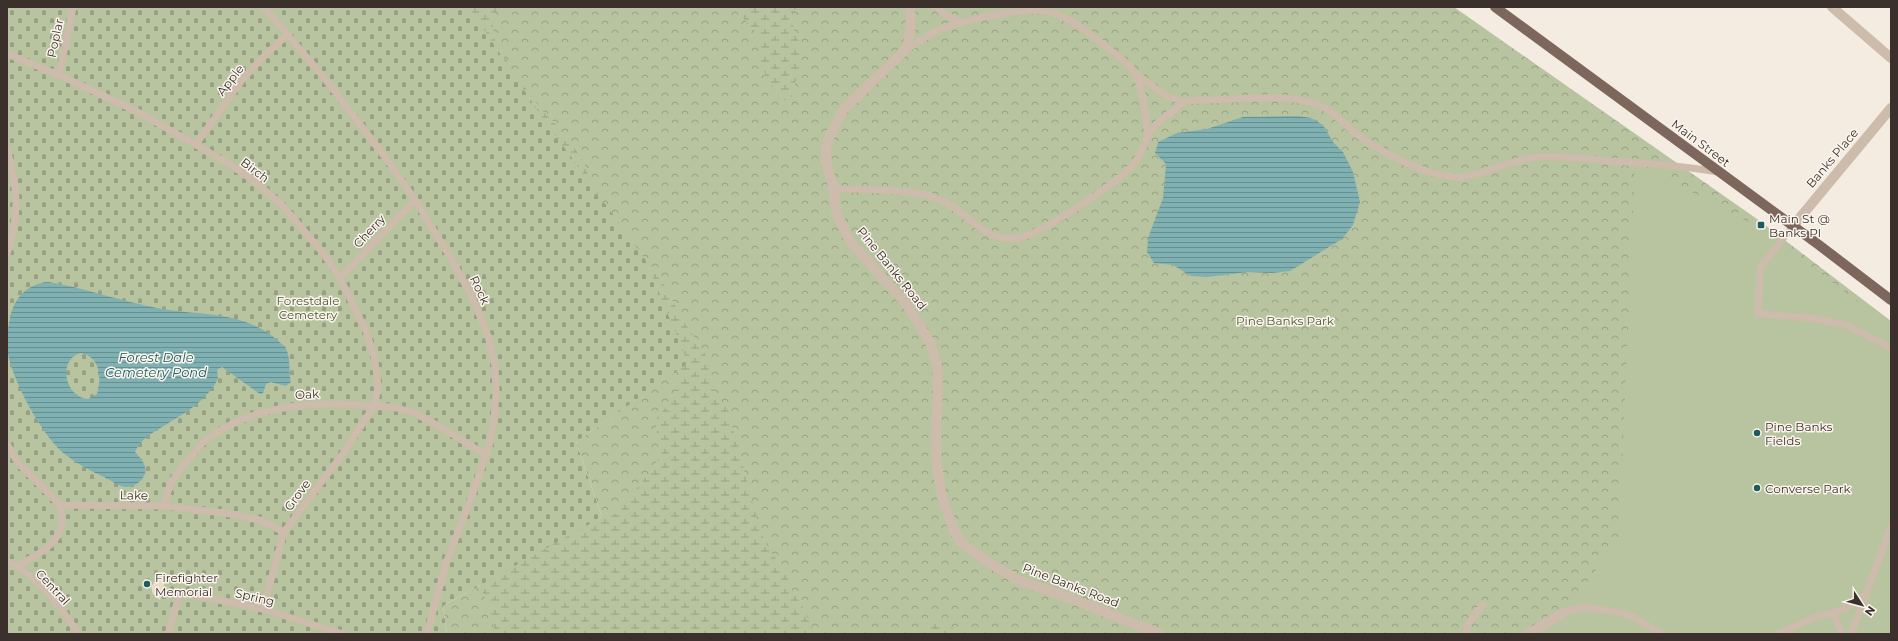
<svg xmlns="http://www.w3.org/2000/svg" width="1898" height="641" viewBox="0 0 1898 641" font-family="Montserrat,sans-serif">
	<style>
		.forest { fill: url(#forest-crowns) }
		.wetland { fill: url(#wetland-marsh) }
		.cemetery { fill: url(#cemetery-stones) }
		.pitch { fill: #b8c4a0 }
		.plaza { fill: #ecdcc8 }
		.water { fill: url(#water-rules); fill-rule: evenodd }
		.lines { fill: none; stroke-linecap: round; stroke-linejoin: round }
		.service { stroke: #cdbbac; stroke-width: 7 }
		.minor { stroke: #cdbbac; stroke-width: 10 }
		.primary { stroke: #7d675c; stroke-width: 10 }
		.poi-dot { fill: #1f5a5e; stroke: #fbf5ee; stroke-width: 1.5 }
		.labels { text-anchor: middle; dominant-baseline: central; stroke-width: 3; stroke-linejoin: round; paint-order: stroke }
		.street-label { font-size: 12px; fill: #3b302b; stroke: #fbf5ee }
		.poi-label { font-size: 12px; fill: #3b302b; stroke: #fbf5ee; text-anchor: start }
		.park-label { font-size: 12px; fill: #4a5a2e; stroke: #fbf5ee }
		.water-label { font-size: 13px; font-style: italic; fill: #1f5a5e; stroke: #fbf5ee }
	</style>
	<defs>
		<pattern id="forest-crowns" width="20" height="18" patternUnits="userSpaceOnUse"><rect width="20" height="18" fill="#b8c4a0"/><path d="M2 6a3 3 0 1 1 6 0M12 15a3 3 0 1 1 6 0" fill="none" stroke="#97a083"/></pattern>
		<pattern id="wetland-marsh" width="20" height="14" patternUnits="userSpaceOnUse"><rect width="20" height="14" fill="#b8c4a0"/><path d="M1 5h8M5 5V1M11 12h8M15 12V8" fill="none" stroke="#97a083"/></pattern>
		<pattern id="cemetery-stones" width="16" height="16" patternUnits="userSpaceOnUse"><rect width="16" height="16" fill="#b8c4a0"/><path d="M2 7V4a2 2 0 0 1 4 0v3zM10 15v-3a2 2 0 0 1 4 0v3z" fill="#97a083"/></pattern>
		<pattern id="water-rules" width="6" height="5" patternUnits="userSpaceOnUse"><rect width="6" height="5" fill="#7fb0b2"/><path d="M0 2.5h6" fill="none" stroke="#699091"/></pattern>
	</defs>
	<rect width="100%" height="100%" fill="#f4ebe1"/>
	<!-- forest -->
	<path class="forest" d="M 469,7 L 1454,7 L 1757,219 L 1891,321 L 1891,634 L 447,634 L 443,606 L 602,517 L 576,442 L 688,362 L 537,110 Z"/>
	<!-- wetland -->
	<g class="wetland">
		<path d="M 363,7 L 501,7 L 494,15 L 493,24 L 494,38 L 498,47 L 524,86 L 542,110 L 562,131 L 578,153 L 586,167 L 592,193 L 660,277 L 681,317 L 702,349 L 706,356 L 713,389 L 728,410 L 761,533 L 771,552 L 787,574 L 790,587 L 805,611 L 812,628 L 810,634 L 493,634 C 497,616 481,594 477,576 L 595,520 L 611,516 L 620,511 L 631,495 L 652,470 L 662,452 C 661,442 653,427 657,418 C 659,413 664,410 667,406 C 677,391 685,384 680,366 Z"/>
		<path d="M 739,7 L 799,7 C 783,15 798,34 800,46 C 802,64 795,80 792,98 L 782,101 C 778,95 760,66 759,60 C 758,55 760,50 762,45 L 755,31 L 743,18 Z"/>
		<path d="M 932,618 L 964,634 L 928,634 Z"/>
	</g>
	<!-- cemetery -->
	<path class="cemetery" d="M 7,7 L 469,7 L 537,110 L 645,259 L 688,363 L 576,442 L 602,517 L 443,606 L 447,634 L 7,634 Z"/>
	<!-- pitch -->
	<path class="pitch" d="M 1635,162 L 1756,226 L 1891,326 L 1891,634 L 1520,634 L 1565,612 L 1619,539 Z"/>
	<!-- plaza -->
	<path class="plaza" d="M 166,577 L 163,588 L 160,600 L 153,594 L 151,587 L 157,578 Z"/>
	<!-- water -->
	<g class="water">
		<path d="M 1298,116 L 1311,118 L 1323,125 L 1333,142 L 1343,152 L 1353,172 L 1360,202 L 1353,225 L 1342,239 L 1290,271 L 1272,273 L 1248,272 L 1207,277 L 1191,276 L 1173,265 L 1154,263 L 1147,252 L 1148,238 L 1163,198 L 1166,164 L 1155,153 L 1158,142 L 1177,133 L 1207,129 L 1243,117 Z"/>
		<path d="M 48,282 C 85,288 120,301 157,308 C 204,317 245,309 283,345 C 292,354 288,370 291,382 L 286,386 L 270,382 L 266,384 L 263,393 L 260,394 L 222,367 L 217,370 L 218,379 C 208,398 188,412 170,422 C 157,431 142,436 135,452 C 138,456 142,459 144,464 C 150,476 136,488 125,487 C 118,486 112,481 106,478 C 90,471 76,463 62,452 C 40,432 11,378 7,349 C 6,338 8,328 10,318 C 14,298 27,284 48,282 ZM 80,353 C 100,356 102,377 97,394 L 88,399 C 65,397 57,361 80,353 Z"/>
	</g>
	<g class="lines">
		<!-- service -->
		<g class="service">
			<path d="M 264,7 L 326,80 L 391,165 L 415,200 L 452,260 L 473,299 L 488,336 L 495,366 L 496,392 L 494,421 L 490,443 L 472,496 L 446,563 L 427,634"/>
			<path d="M 936,7 L 945,15 L 962,23"/>
			<path d="M 904,51 C 914,45 923,38 933,33 C 956,21 1018,8 1043,11 C 1062,12 1092,34 1106,47 C 1115,54 1130,63 1135,74 C 1144,92 1145,116 1148,136"/>
			<path d="M 7,54 L 59,75 L 138,112 L 226,162 L 253,180 L 282,205 L 323,253 L 340,278 L 366,331 L 374,356 L 377,376 L 378,388 L 374,406 L 344,452 L 284,532 L 263,609"/>
			<path d="M 1136,74 L 1166,96 L 1185,102"/>
			<path d="M 59,75 L 73,7"/>
			<path d="M 196,144 L 242,80 L 262,58 L 288,34"/>
			<path d="M 7,149 C 18,191 20,212 7,254"/>
			<path d="M 834,189 C 861,189 917,189 941,200 C 967,211 983,243 1018,238 C 1041,234 1116,184 1133,165 C 1142,155 1144,142 1151,131 C 1157,122 1164,117 1173,111 C 1176,109 1180,104 1184,102 C 1193,99 1222,100 1233,99 C 1260,98 1301,94 1325,108 C 1337,115 1347,127 1359,136 C 1377,149 1411,167 1433,173 C 1442,175 1454,178 1462,177 C 1488,174 1512,159 1538,157 C 1562,156 1587,159 1611,161 C 1647,163 1683,166 1718,172"/>
			<path d="M 1793,226 L 1760,268 L 1758,314 L 1812,318 L 1846,325 L 1891,348"/>
			<path d="M 340,278 L 415,200"/>
			<path d="M 7,444 L 18,463 L 60,505 L 163,506 L 225,513 L 260,520 L 284,532"/>
			<path d="M 163,506 C 166,499 168,490 171,483 C 176,474 184,464 191,457 C 196,451 201,443 207,439 C 250,408 303,401 355,405 C 373,406 390,405 408,411 C 434,420 461,441 485,454"/>
			<path d="M 7,562 C 33,571 64,610 78,634"/>
			<path d="M 17,566 C 43,552 70,539 60,505"/>
			<path d="M 1565,612 L 1584,607 L 1623,613 L 1634,617 L 1662,634"/>
			<path d="M 1833,612 L 1842,634"/>
			<path d="M 168,634 L 180,592 L 263,609 L 343,634"/>
			<path d="M 1467,634 L 1467,625 L 1483,605"/>
			<path d="M 1778,634 L 1813,618 L 1847,608 L 1865,595"/>
			<path d="M 1851,634 L 1891,527"/>
		</g>
		<!-- minor -->
		<g class="minor">
			<path d="M 910,7 C 911,24 912,36 904,51 L 844,109 L 830,135 L 826,148 L 826,163 L 834,189 L 836,212 L 849,240 L 908,306 L 931,344 L 937,366 L 938,387 L 936,435 L 937,466 L 942,498 L 953,528 L 961,543 L 985,560 L 1018,580 L 1065,596 L 1160,634"/>
			<path d="M 1832,7 L 1891,58"/>
			<path d="M 1793,226 L 1891,108"/>
			<path d="M 1528,634 L 1565,612"/>
		</g>
		<!-- primary -->
		<path class="primary" d="M 1495,7 L 1819,245 L 1891,300"/>
	</g>
	<!-- markers -->
	<g class="poi-dot">
		<rect x="1757" y="221" width="8" height="8" rx="2"/>
		<circle cx="1757" cy="433" r="4"/>
		<circle cx="1757" cy="488" r="4"/>
		<circle cx="147" cy="584" r="4"/>
	</g>
	<g class="labels">
		<!-- street labels -->
		<g class="street-label">
			<text transform="translate(55 38) rotate(-78)">Poplar</text>
			<text transform="translate(230 80) rotate(-52)">Apple</text>
			<text transform="translate(1701 143) rotate(37)">Main Street</text>
			<text transform="translate(1832 158) rotate(-50)">Banks Place</text>
			<text transform="translate(255 170) rotate(37)">Birch</text>
			<text transform="translate(369 231) rotate(-47)">Cherry</text>
			<text transform="translate(892 268) rotate(51)">Pine Banks Road</text>
			<text transform="translate(480 290) rotate(65)">Rock</text>
			<text transform="translate(307 394) rotate(-4)">Oak</text>
			<text transform="translate(134 495) rotate(1)">Lake</text>
			<text transform="translate(297 495) rotate(-54)">Grove</text>
			<text transform="translate(1071 585) rotate(21)">Pine Banks Road</text>
			<text transform="translate(53 587) rotate(47)">Central</text>
			<text transform="translate(255 597) rotate(13)">Spring</text>
		</g>
		<!-- poi labels -->
		<g class="poi-label">
			<text x="1769" y="218">Main St @<tspan x="1769" dy="14">Banks Pl</tspan></text>
			<text x="1765" y="426">Pine Banks<tspan x="1765" dy="14">Fields</tspan></text>
			<text x="1765" y="488">Converse Park</text>
			<text x="155" y="577">Firefighter<tspan x="155" dy="14">Memorial</tspan></text>
		</g>
		<!-- park labels -->
		<g class="park-label">
			<text x="308" y="300">Forestdale<tspan x="308" dy="14">Cemetery</tspan></text>
			<text x="1285" y="320">Pine Banks Park</text>
		</g>
		<!-- water labels -->
		<g class="water-label">
			<text x="156" y="357">Forest Dale<tspan x="156" dy="15">Cemetery Pond</tspan></text>
		</g>
	</g>
	<!-- border -->
	<rect width="1898" height="641" fill="none" stroke="#3b302b" stroke-width="16"/>
	<!-- north arrow -->
	<g transform="translate(1862 605) rotate(126)" stroke="#fbf5ee" stroke-width="3" paint-order="stroke">
	<path d="M0-3L7 15L0 10L-7 15Z" fill="#3b302b"/>
	<text y="-6" font-size="11" font-weight="bold" text-anchor="middle" fill="#3b302b">N</text>
	</g>
</svg>
